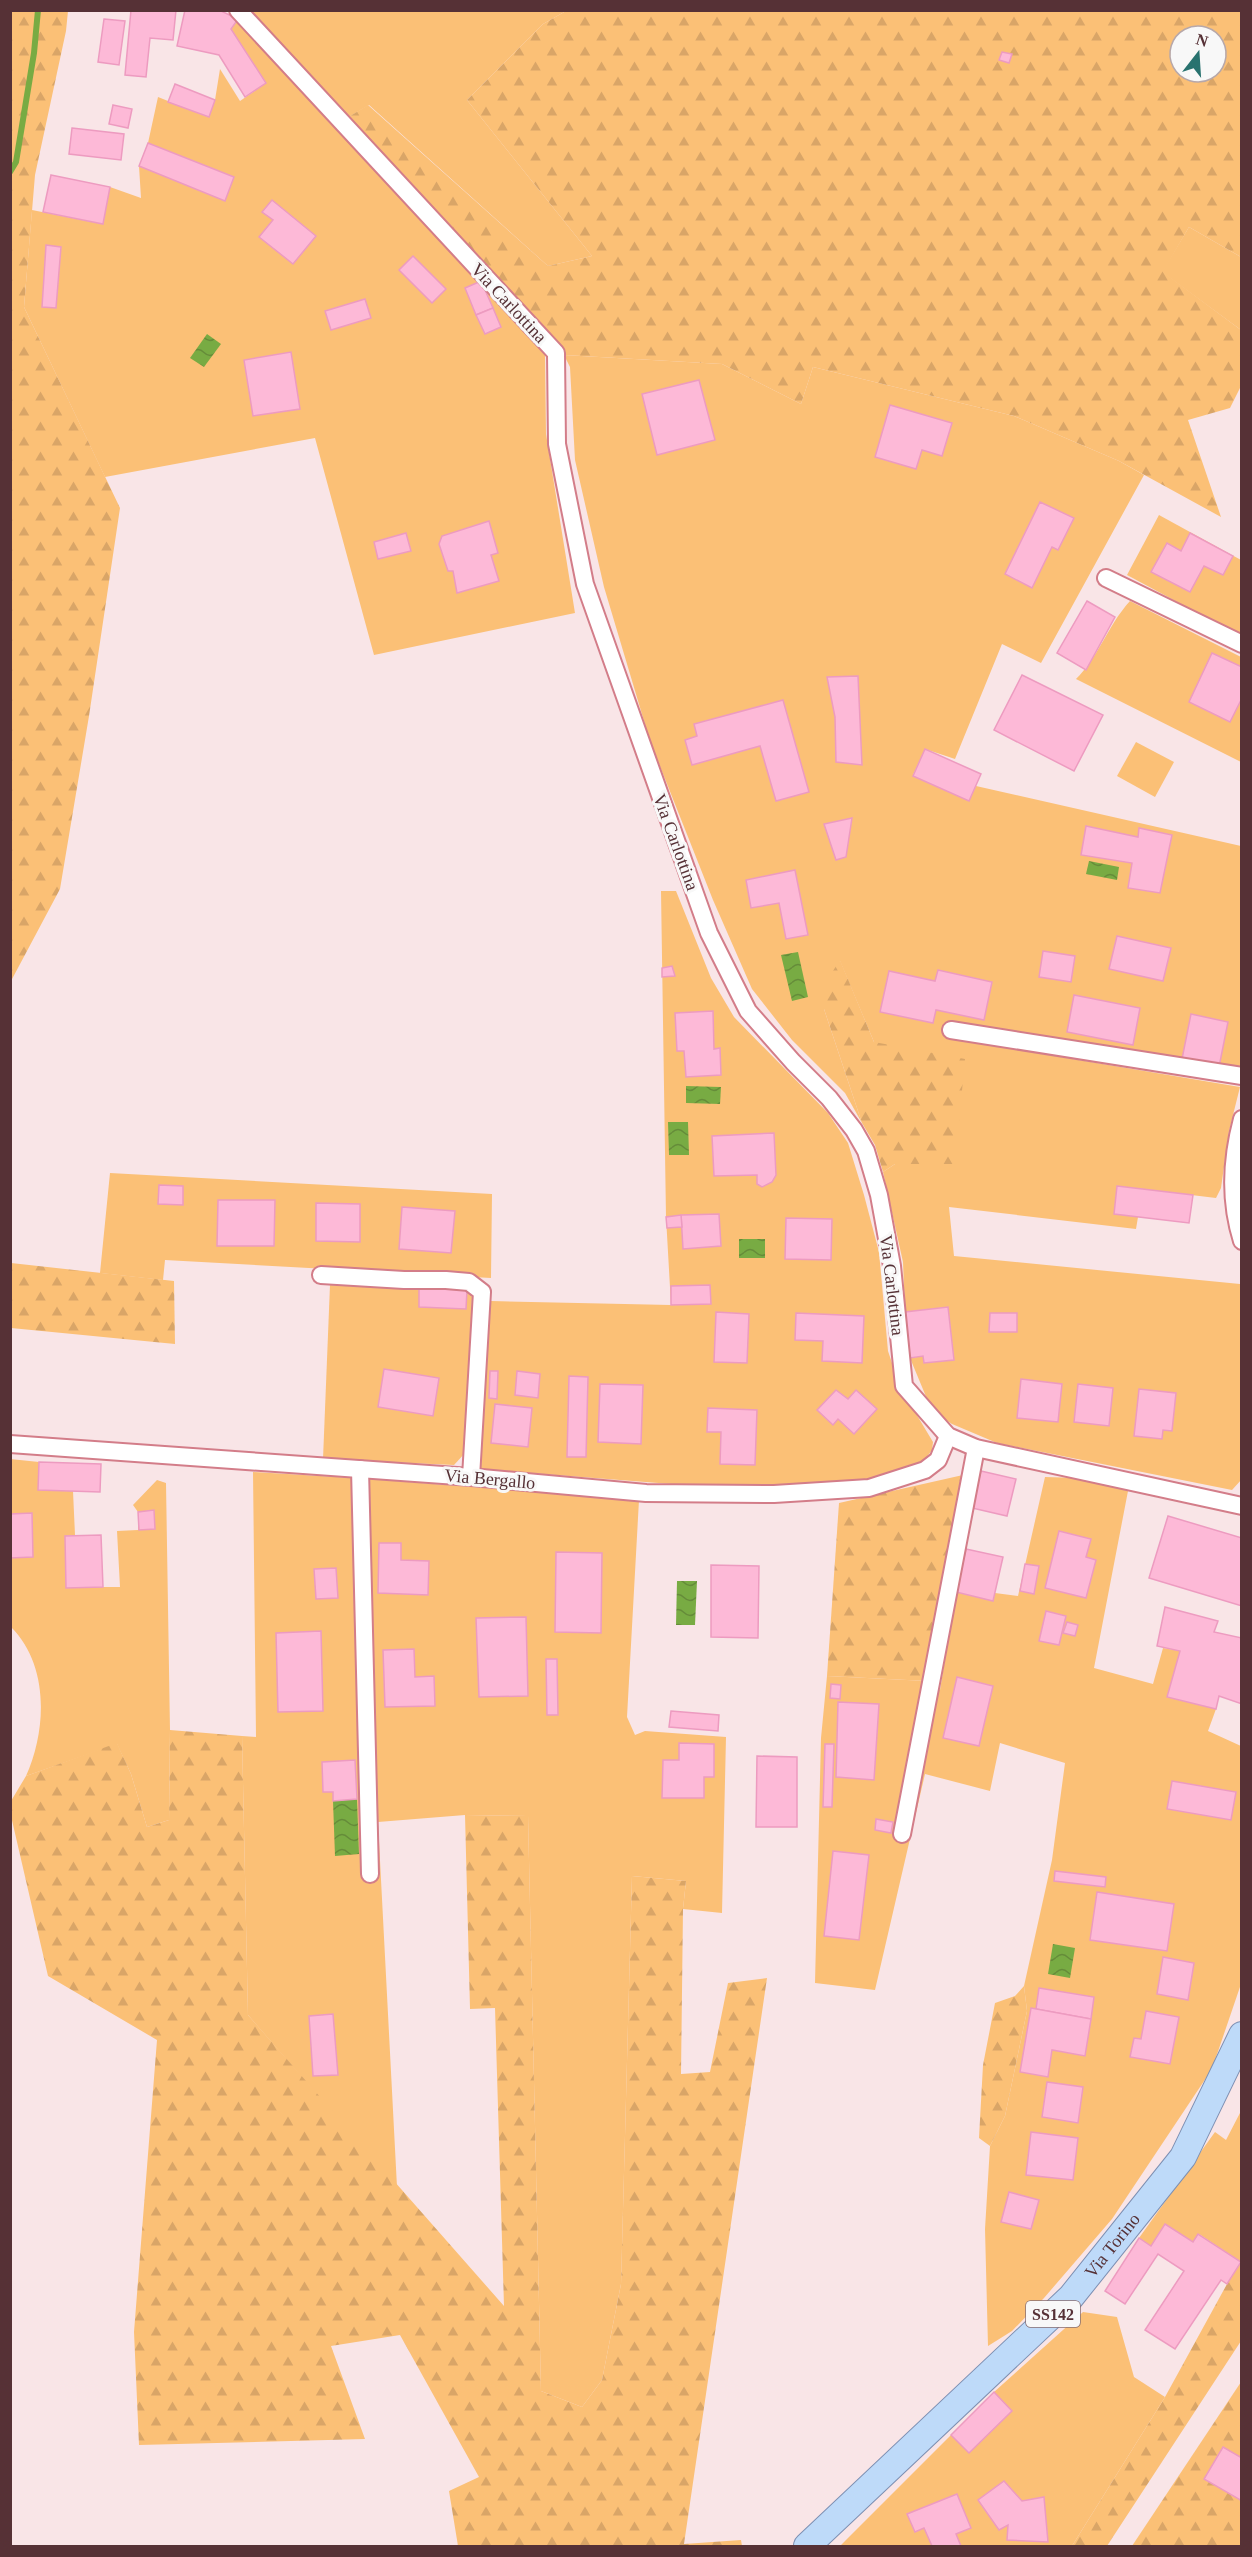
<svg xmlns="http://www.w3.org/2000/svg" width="1252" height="2557" viewBox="0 0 1252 2557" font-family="'Times New Roman',serif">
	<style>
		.green { fill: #fbc076 }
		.forest { fill: url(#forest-firs); fill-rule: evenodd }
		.water { fill: url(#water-waves) }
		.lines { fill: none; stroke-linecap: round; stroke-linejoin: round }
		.stream { stroke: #78ab43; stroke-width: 6 }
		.building { fill: #fdb9d7; stroke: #ed9bc0; stroke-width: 1.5 }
		.street-casing { stroke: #d37d89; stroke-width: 20 }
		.primary-casing { stroke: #7d8fb2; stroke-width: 28 }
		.street { stroke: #fff; stroke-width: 16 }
		.primary { stroke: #bedaf9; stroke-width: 26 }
		.labels { text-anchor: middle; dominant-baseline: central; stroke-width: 6; stroke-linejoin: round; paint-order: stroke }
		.shield { fill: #f8f8f8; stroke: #876d70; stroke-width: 1.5 }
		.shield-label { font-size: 16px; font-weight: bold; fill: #563136 }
		.street-label { font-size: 18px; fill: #563136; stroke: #f8f8f8 }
	</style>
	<defs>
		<pattern id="forest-firs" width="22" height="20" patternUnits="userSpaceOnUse" patternTransform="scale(1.5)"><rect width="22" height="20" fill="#fbc076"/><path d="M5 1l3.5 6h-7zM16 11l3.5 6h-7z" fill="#d9a567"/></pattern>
		<pattern id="water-waves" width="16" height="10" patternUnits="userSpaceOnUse" patternTransform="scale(1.5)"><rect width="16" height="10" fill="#78ab43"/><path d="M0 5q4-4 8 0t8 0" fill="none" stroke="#658c39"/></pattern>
	</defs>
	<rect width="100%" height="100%" fill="#f9e5e7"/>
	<!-- green -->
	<g class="green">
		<path d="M 244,11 L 566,11 L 543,24 L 467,100 L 592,256 L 548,266 L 369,105 L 347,118 Z"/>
		<path d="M 238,19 L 466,260 L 545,355 L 546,434 L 575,613 L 374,655 L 315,438 L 105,477 L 24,307 L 32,210 L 102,224 L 110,187 L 141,198 L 139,166 L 225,200 L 234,177 L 148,143 L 158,97 L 208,117 L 215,100 L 220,69 L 240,101 L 266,83 L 231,29 Z"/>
		<path d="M 1189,227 L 1241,257 L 1241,330 L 1162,272 Z"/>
		<path d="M 564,355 L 722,364 L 801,404 L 813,367 L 1014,416 L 1119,461 L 1144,475 L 1041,663 L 1002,644 L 955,759 L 925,749 L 913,775 L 969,801 L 976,786 L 1241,846 L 1241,1070 L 966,1025 L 966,1041 L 1240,1087 L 1229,1131 L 1221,1188 L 1216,1198 L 1117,1186 L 1114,1214 L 1138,1217 L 1136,1229 L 949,1207 L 954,1256 L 1240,1284 L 1242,1479 L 1232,1490 L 997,1443 L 952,1424 L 932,1411 L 910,1358 L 923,1356 L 924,1363 L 954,1360 L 948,1307 L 905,1312 L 903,1262 L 883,1172 L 895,1164 L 955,1163 L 874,1042 L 840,961 L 824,1009 L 862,1123 L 845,1093 L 792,1040 L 752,989 L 713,900 L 650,741 L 604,587 L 575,460 L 570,367 Z"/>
		<path d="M 1159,515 L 1241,560 L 1241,636 L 1127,575 Z"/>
		<path d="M 1130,601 L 1241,657 L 1241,762 L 1076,679 C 1098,658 1108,625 1130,601 Z"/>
		<path d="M 1136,742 L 1174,762 L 1155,797 L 1117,776 Z"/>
		<path d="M 661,891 L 676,891 L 711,978 L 734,1017 L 828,1113 L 848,1143 L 864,1195 L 879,1252 L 888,1351 L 900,1387 L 933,1442 L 932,1450 L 923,1462 L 871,1483 L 774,1487 L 684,1485 L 479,1469 L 480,1407 L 491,1301 L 671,1305 L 666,1217 Z"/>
		<path d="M 110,1173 L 492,1194 L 491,1278 L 165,1260 L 163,1280 L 100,1273 Z"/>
		<path d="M 330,1285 L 467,1290 L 472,1297 L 465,1453 L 454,1465 L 323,1459 Z"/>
		<path d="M 10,1459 L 39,1462 L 38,1490 L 73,1491 L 75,1535 L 65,1536 L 66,1587 L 120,1587 L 117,1531 L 138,1530 L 138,1512 L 133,1505 L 157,1480 L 166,1483 L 170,1730 L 169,1820 L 147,1827 L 131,1774 L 117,1744 L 26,1776 C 47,1729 49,1665 11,1627 Z"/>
		<path d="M 253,1472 L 370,1479 L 639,1500 L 627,1717 L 635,1735 L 645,1731 L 726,1737 L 722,1913 L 683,1909 L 686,1881 L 632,1876 L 621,2284 L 602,2380 L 582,2407 L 541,2391 L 528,1816 L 465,1815 L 378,1822 L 397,2187 L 248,2015 L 242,1736 L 256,1737 Z"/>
		<path d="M 1045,1477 L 1080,1478 L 1128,1491 L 1094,1668 L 1153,1684 L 1163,1648 L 1180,1651 L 1167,1697 L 1216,1709 L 1208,1731 L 1241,1746 L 1241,1984 L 1212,2069 L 1112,2219 L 1044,2298 L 1012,2331 L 988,2346 L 985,2229 L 990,2146 L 1005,2116 L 1027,2011 L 1024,1986 L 1052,1860 L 1065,1763 L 1000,1743 L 990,1791 L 925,1774 L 875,1990 L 815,1983 L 821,1738 L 827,1676 L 927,1681 L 940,1690 L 956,1592 L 993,1600 L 995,1593 L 1018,1596 Z"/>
		<path d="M 1241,2111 L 1241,2262 L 1199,2234 L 1193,2242 L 1165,2224 L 1151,2246 L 1139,2238 L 1215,2132 L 1226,2140 Z"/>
		<path d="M 1083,2312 L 1117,2317 L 1134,2377 L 1165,2397 L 1072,2546 L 840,2546 L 994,2392 Z"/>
	</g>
	<!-- forest -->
	<g class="forest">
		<path d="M 11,10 L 68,11 L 66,31 L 35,175 L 24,307 L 120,508 L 89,716 L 60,889 L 11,981 Z"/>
		<path d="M 566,11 L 1241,11 L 1241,257 L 1189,227 L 1163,272 L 1241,330 L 1241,386 L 1230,408 L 1188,420 L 1221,517 L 1119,461 L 1014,416 L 813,367 L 801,404 L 722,364 L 564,355 L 347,118 L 368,105 L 548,266 L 592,256 L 467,100 L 543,24 ZM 1180,36 L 1216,36 L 1216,72 L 1180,72 Z"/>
		<path d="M 840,960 L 874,1042 L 965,1059 L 955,1164 L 895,1164 L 883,1172 L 875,1145 L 862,1123 L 824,1009 L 822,988 Z"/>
		<path d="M 11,1263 L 174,1281 L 175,1344 L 11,1328 Z"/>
		<path d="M 963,1475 L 927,1681 L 827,1676 L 839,1503 Z"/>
		<path d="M 170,1730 L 242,1736 L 248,2015 L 504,2306 L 495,2008 L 470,2009 L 465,1815 L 528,1816 L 541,2391 L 582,2407 L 602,2380 L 621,2284 L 632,1876 L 686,1881 L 683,1909 L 681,2074 L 710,2072 L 728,1983 L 767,1978 L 684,2544 L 741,2540 L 742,2546 L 458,2546 L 449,2491 L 479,2477 L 400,2335 L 331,2346 L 365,2439 L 139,2445 L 134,2332 L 157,2040 L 48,1976 L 11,1816 L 11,1801 L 26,1776 L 117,1743 L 131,1774 L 147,1827 L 169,1820 Z"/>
		<path d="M 1024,1986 L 1027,2011 L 1005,2116 L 990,2146 L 979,2138 L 983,2065 L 995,2003 L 1015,1996 Z"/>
		<path d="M 1241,2262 L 1241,2341 L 1107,2546 L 1072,2546 L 1165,2397 L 1227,2284 Z"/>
		<path d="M 1241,2382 L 1241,2546 L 1132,2546 Z"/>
	</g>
	<!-- water -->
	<g class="water">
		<path d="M 207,334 L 221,344 L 204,367 L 190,358 Z"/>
		<path d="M 1089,861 L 1119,867 L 1117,880 L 1086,874 Z"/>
		<path d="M 798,952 L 808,997 L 792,1001 L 781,955 Z"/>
		<path d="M 686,1086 L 721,1087 L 720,1104 L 686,1103 Z"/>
		<path d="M 668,1122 L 688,1122 L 689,1155 L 669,1155 Z"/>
		<rect x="739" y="1239" width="26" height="19"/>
		<path d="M 677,1581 L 697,1581 L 695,1625 L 676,1625 Z"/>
		<path d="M 357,1799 L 359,1854 L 335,1856 L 333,1801 Z"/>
		<path d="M 1053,1944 L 1075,1948 L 1070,1978 L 1048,1974 Z"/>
	</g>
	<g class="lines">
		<!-- stream -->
		<path class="stream" d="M 10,172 L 16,162 L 34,53 L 38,10"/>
	</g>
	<!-- building -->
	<g class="building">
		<path d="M 131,10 L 176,10 L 173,40 L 150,38 L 146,77 L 125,75 Z"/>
		<path d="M 185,10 L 219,10 L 238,19 L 231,29 L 266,83 L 245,97 L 219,55 L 177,46 Z"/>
		<path d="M 104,19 L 125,21 L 119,65 L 98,62 Z"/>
		<path d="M 1002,52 L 1012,54 L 1009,63 L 999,60 Z"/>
		<path d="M 175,84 L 215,100 L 209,117 L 168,102 Z"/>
		<path d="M 113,105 L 132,109 L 128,128 L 109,124 Z"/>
		<path d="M 72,128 L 124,134 L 121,160 L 69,154 Z"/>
		<path d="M 148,143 L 234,177 L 225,201 L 139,166 Z"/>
		<path d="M 51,175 L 110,187 L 103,224 L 43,212 Z"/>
		<path d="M 272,200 L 316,236 L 293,264 L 259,237 L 273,220 L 262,212 Z"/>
		<path d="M 46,245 L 61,247 L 56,308 L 42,307 Z"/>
		<path d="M 413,256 L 446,289 L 432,303 L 399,270 Z"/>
		<path d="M 481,281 L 493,308 L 476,315 L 465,288 Z"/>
		<path d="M 365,299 L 371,318 L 331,330 L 325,311 Z"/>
		<path d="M 493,308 L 501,327 L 485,334 L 476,315 Z"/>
		<path d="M 291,352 L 300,409 L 253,416 L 244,360 Z"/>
		<path d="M 699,380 L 715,440 L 657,455 L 642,394 Z"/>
		<path d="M 890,405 L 952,423 L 942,456 L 922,450 L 916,469 L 875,457 Z"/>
		<path d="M 1040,502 L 1074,518 L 1058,550 L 1052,547 L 1032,588 L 1005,574 Z"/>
		<path d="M 489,521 L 498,553 L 491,555 L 499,581 L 457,593 L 453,571 L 448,571 L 439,544 L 442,536 Z"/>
		<path d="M 406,533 L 411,551 L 378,559 L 374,542 Z"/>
		<path d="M 1190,533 L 1233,556 L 1223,575 L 1204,566 L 1190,592 L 1151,572 L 1167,543 L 1181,551 Z"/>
		<path d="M 1087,601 L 1115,617 L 1086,670 L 1057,653 Z"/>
		<path d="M 1212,653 L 1242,667 L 1242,698 L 1230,722 L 1189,702 Z"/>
		<path d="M 1022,675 L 1103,715 L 1074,771 L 994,730 Z"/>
		<path d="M 858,676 L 862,765 L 836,762 L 835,717 L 827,677 Z"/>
		<path d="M 783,700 L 809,792 L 776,801 L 760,746 L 692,765 L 685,740 L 697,736 L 694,724 Z"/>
		<path d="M 925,749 L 981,774 L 969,801 L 913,776 Z"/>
		<path d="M 852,818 L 846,857 L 836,860 L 824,824 Z"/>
		<path d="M 1086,826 L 1138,837 L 1139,828 L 1172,835 L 1160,893 L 1128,888 L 1132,863 L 1081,855 Z"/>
		<path d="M 795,870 L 808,935 L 786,939 L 779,903 L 751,908 L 746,880 Z"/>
		<path d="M 1117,936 L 1171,948 L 1163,981 L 1109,969 Z"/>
		<path d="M 1043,951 L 1075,956 L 1071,982 L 1039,977 Z"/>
		<path d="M 672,966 L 675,976 L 662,977 L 662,968 Z"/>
		<path d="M 938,970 L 992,982 L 984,1020 L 936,1010 L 933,1023 L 880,1012 L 889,971 L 935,981 Z"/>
		<path d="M 1074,995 L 1140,1008 L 1133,1045 L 1067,1032 Z"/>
		<path d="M 713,1011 L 714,1049 L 720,1048 L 721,1075 L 686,1077 L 684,1051 L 677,1051 L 675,1013 Z"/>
		<path d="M 1191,1014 L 1228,1022 L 1219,1067 L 1182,1059 Z"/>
		<path d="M 774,1133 L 776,1175 L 772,1182 L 762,1187 L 757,1184 L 757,1175 L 714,1176 L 712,1136 Z"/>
		<path d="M 159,1185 L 183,1186 L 183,1205 L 158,1204 Z"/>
		<path d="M 1117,1186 L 1193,1195 L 1189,1223 L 1114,1214 Z"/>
		<path d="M 218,1200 L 275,1200 L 274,1246 L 217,1246 Z"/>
		<path d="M 316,1203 L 360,1204 L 360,1242 L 316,1241 Z"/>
		<path d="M 402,1207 L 455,1211 L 451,1253 L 399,1249 Z"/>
		<path d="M 719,1214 L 721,1246 L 683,1249 L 681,1215 Z"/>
		<path d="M 681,1215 L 682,1227 L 667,1228 L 666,1217 Z"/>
		<path d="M 786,1218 L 832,1219 L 831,1260 L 785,1259 Z"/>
		<path d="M 710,1285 L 711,1304 L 671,1305 L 671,1286 Z"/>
		<path d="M 419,1288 L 467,1290 L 466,1309 L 419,1307 Z"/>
		<path d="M 948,1307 L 954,1360 L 924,1363 L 923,1356 L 910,1358 L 905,1312 Z"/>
		<path d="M 716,1312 L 749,1314 L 747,1363 L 714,1362 Z"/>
		<path d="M 796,1313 L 864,1316 L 862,1363 L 822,1361 L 823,1341 L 795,1340 Z"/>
		<path d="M 990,1313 L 1017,1313 L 1017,1332 L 989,1332 Z"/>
		<path d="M 384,1369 L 439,1378 L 433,1416 L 378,1407 Z"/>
		<path d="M 490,1371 L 498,1371 L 497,1399 L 489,1398 Z"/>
		<path d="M 517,1371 L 540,1374 L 538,1398 L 515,1395 Z"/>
		<path d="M 569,1376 L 588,1377 L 586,1457 L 567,1457 Z"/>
		<path d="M 1021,1379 L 1062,1384 L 1058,1422 L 1017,1418 Z"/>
		<path d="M 600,1384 L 643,1385 L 641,1444 L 598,1442 Z"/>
		<path d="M 1078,1384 L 1113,1388 L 1109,1426 L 1074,1422 Z"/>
		<path d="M 1139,1389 L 1176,1393 L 1172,1431 L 1163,1430 L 1162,1439 L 1134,1436 Z"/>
		<path d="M 836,1390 L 848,1399 L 856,1390 L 877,1409 L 854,1434 L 838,1419 L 833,1425 L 817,1410 Z"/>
		<path d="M 495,1404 L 532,1408 L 528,1447 L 491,1443 Z"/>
		<path d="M 708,1408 L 757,1410 L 755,1465 L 720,1464 L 721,1432 L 707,1432 Z"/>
		<path d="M 39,1462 L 101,1464 L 100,1492 L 38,1490 Z"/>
		<path d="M 981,1471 L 1016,1479 L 1007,1516 L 972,1508 Z"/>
		<path d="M 154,1510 L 155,1529 L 139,1530 L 138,1512 Z"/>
		<path d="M 32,1513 L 33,1557 L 10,1558 L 10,1514 Z"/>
		<path d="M 1168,1516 L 1242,1538 L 1242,1606 L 1149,1578 Z"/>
		<path d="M 1059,1531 L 1091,1539 L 1086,1557 L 1096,1560 L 1086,1598 L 1045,1588 Z"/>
		<path d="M 101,1535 L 103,1587 L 66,1588 L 65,1536 Z"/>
		<path d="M 379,1543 L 401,1543 L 401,1560 L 429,1561 L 428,1595 L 378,1593 Z"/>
		<path d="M 966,1549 L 1003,1557 L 993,1601 L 956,1592 Z"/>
		<path d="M 556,1552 L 602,1553 L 601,1633 L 555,1632 Z"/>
		<path d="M 1025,1564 L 1039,1566 L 1034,1594 L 1020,1591 Z"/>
		<path d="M 711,1565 L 759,1566 L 758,1638 L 711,1637 Z"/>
		<path d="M 336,1568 L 338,1598 L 316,1599 L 314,1569 Z"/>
		<path d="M 1165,1607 L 1218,1621 L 1214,1632 L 1242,1638 L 1242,1704 L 1219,1696 L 1216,1709 L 1167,1697 L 1180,1651 L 1157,1646 Z"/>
		<path d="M 1046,1611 L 1066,1616 L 1059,1645 L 1039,1641 Z"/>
		<path d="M 526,1617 L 528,1696 L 479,1697 L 476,1618 Z"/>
		<path d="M 1067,1622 L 1078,1625 L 1075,1636 L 1063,1633 Z"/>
		<path d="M 321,1631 L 323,1711 L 278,1712 L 276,1633 Z"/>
		<path d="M 414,1649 L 415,1677 L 434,1676 L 435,1706 L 385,1707 L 383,1650 Z"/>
		<path d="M 546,1659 L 557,1659 L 558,1715 L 547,1715 Z"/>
		<path d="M 957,1677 L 993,1686 L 979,1746 L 943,1738 Z"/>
		<path d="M 831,1684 L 841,1685 L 840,1699 L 830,1698 Z"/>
		<path d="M 838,1702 L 879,1704 L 874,1780 L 836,1777 Z"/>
		<path d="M 671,1711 L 719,1715 L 718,1731 L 669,1727 Z"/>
		<path d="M 679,1743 L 714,1744 L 714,1777 L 704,1777 L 704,1798 L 662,1798 L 663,1760 L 679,1760 Z"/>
		<path d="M 825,1744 L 834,1744 L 832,1807 L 823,1807 Z"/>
		<path d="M 757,1756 L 797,1757 L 797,1827 L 756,1827 Z"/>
		<path d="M 355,1760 L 357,1799 L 333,1801 L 333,1792 L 323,1792 L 322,1762 Z"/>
		<path d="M 1172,1781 L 1236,1792 L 1231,1820 L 1167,1809 Z"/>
		<path d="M 876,1819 L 893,1822 L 891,1833 L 875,1830 Z"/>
		<path d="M 833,1851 L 869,1855 L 859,1940 L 824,1936 Z"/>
		<path d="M 1055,1871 L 1106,1877 L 1105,1887 L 1054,1881 Z"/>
		<path d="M 1097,1892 L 1174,1904 L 1167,1951 L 1090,1940 Z"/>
		<path d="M 1163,1957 L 1194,1963 L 1188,2000 L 1157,1994 Z"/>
		<path d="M 1039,1988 L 1094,1997 L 1091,2019 L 1036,2009 Z"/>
		<path d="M 1031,2008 L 1091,2019 L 1085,2056 L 1052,2050 L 1048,2077 L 1020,2072 Z"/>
		<path d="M 1146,2011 L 1179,2017 L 1170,2064 L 1130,2057 L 1134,2038 L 1141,2039 Z"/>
		<path d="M 333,2014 L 338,2075 L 313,2076 L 309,2016 Z"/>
		<path d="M 1047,2082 L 1083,2087 L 1078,2123 L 1042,2117 Z"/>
		<path d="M 1031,2132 L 1078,2138 L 1073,2180 L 1026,2175 Z"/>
		<path d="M 1009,2192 L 1039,2200 L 1031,2229 L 1001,2222 Z"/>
		<path d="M 1165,2224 L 1193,2242 L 1198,2234 L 1241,2262 L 1227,2284 L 1221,2280 L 1175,2349 L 1145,2330 L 1184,2271 L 1158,2254 L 1125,2304 L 1105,2291 L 1139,2238 L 1151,2246 Z"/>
		<path d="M 994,2392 L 1012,2411 L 969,2453 L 951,2435 Z"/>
		<path d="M 1223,2447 L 1242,2458 L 1242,2501 L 1204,2479 Z"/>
		<path d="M 1004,2481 L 1022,2501 L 1044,2497 L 1048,2542 L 1007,2540 L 1008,2525 L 999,2530 L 978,2500 Z"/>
		<path d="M 957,2494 L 971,2528 L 956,2534 L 961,2546 L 932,2546 L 924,2528 L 915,2532 L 907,2514 Z"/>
	</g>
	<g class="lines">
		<!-- street casing -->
		<g class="street-casing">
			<g id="street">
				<path d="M 238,10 L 556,353 L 557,444 L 585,584 L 709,933 L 748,1011 L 793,1062 L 829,1098 L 854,1130 L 866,1151 L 879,1195 L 892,1266 L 904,1386 L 948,1436 L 976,1448 L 1242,1506"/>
				<path d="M 1106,578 L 1242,644"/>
				<path d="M 951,1030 L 1242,1076"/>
				<path d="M 1242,1119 C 1231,1160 1229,1200 1242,1241"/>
				<path d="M 321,1275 L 404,1280 L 446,1280 L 469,1282 L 482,1292 L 471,1477"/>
				<path d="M 10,1444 L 471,1477 L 646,1493 L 774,1494 L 869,1488 L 925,1470 L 938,1460 L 948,1436"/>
				<path d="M 360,1469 L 370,1874"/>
				<path d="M 902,1834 L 976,1448"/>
			</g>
		</g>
		<!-- primary casing -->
		<g class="primary-casing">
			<g id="primary">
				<path id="s1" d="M 807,2546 L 1071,2297 L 1183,2157 L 1242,2035"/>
			</g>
		</g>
		<!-- street -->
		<use href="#street" class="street"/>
		<!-- primary -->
		<use href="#primary" class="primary"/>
	</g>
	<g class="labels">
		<!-- shield labels -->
		<rect class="shield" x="1026" y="2301" width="54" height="26" rx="4.5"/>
		<g class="shield-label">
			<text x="1053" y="2314">SS142</text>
		</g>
		<!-- street labels -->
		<g class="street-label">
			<text transform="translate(509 303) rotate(47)">Via Carlottina</text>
			<text transform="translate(676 842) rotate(70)">Via Carlottina</text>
			<text transform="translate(892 1285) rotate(83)">Via Carlottina</text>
			<text transform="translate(490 1479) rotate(5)">Via Bergallo</text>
			<text stroke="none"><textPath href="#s1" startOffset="429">Via Torino</textPath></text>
		</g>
	</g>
	<!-- border -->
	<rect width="1252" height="2557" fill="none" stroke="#563136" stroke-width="24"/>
	<!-- north arrow -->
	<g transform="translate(1198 54) rotate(17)"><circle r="28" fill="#f8f8f8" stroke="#b7a8aa" stroke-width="1.5"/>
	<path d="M0-4.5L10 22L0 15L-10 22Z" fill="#28726f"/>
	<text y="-9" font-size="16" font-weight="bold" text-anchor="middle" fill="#563136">N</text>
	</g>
</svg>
